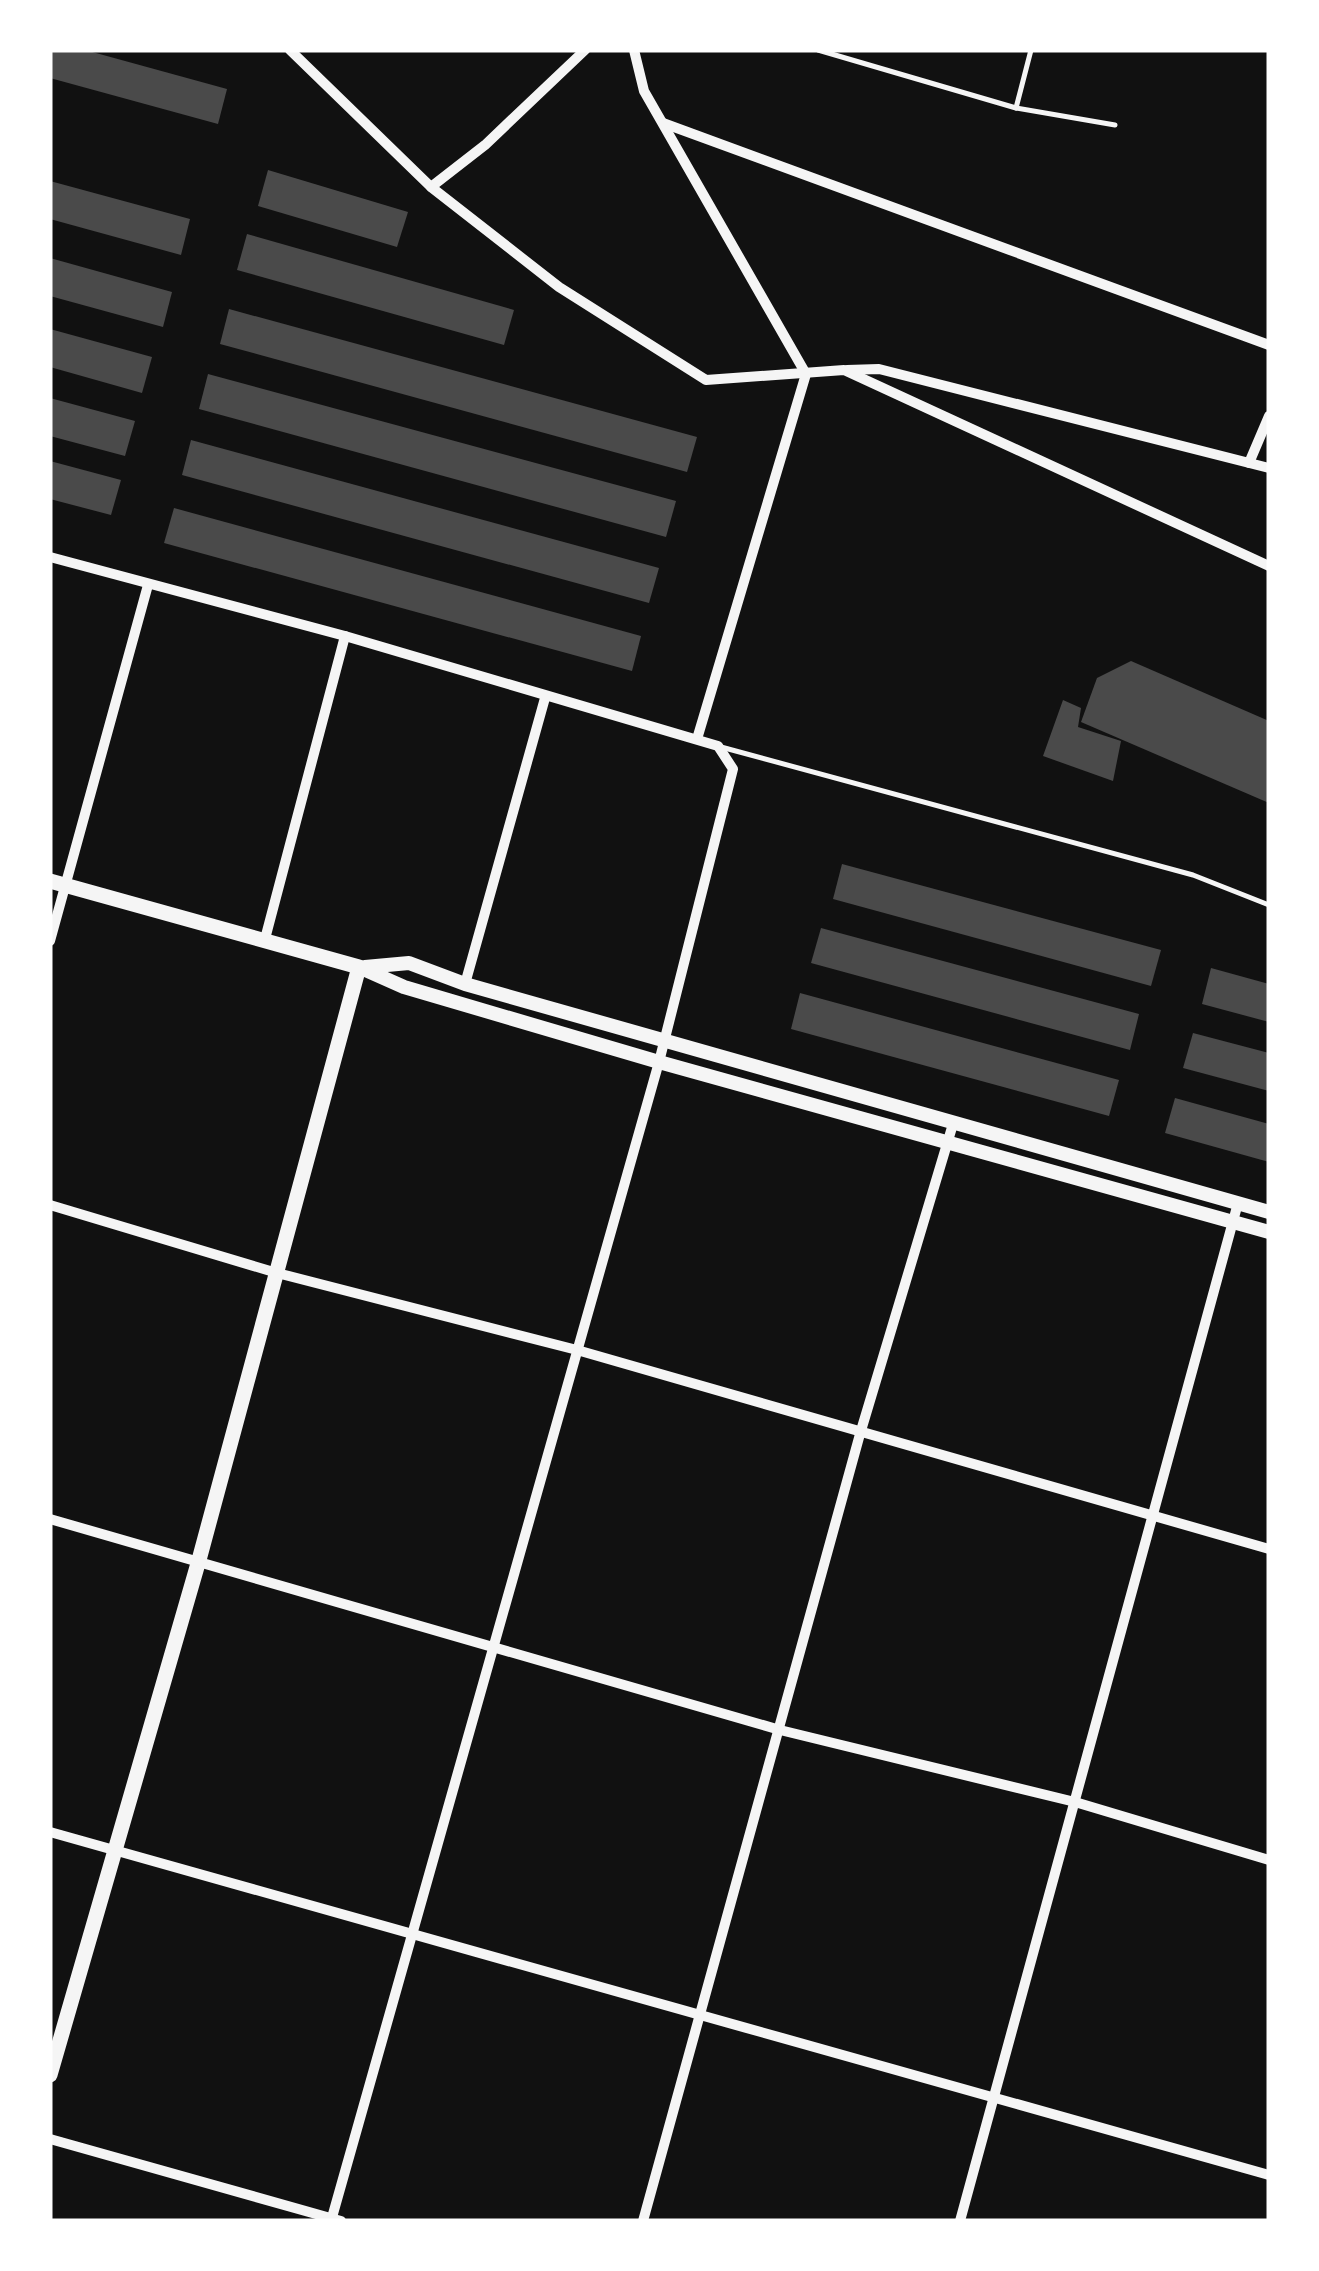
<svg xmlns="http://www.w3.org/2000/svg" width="1319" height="2271" viewBox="0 0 1319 2271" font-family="'Exo 2',sans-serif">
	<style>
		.building { fill: #4a4a4a }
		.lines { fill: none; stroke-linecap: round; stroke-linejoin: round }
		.service { stroke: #f5f5f5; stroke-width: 5 }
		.minor { stroke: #f5f5f5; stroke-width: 10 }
		.secondary { stroke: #f5f5f5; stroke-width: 14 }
		.primary { stroke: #f5f5f5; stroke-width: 15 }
	</style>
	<rect width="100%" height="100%" fill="#111"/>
	<!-- building -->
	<g class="building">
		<path d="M 50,50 L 85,50 L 227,89 L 218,124 L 50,78 Z"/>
		<path d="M 268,170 L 408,212 L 397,247 L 258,206 Z"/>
		<path d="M 50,181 L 190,219 L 181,255 L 50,219 Z"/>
		<path d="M 247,234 L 514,310 L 504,345 L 237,270 Z"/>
		<path d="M 50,258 L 172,292 L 163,327 L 50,296 Z"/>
		<path d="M 229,309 L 697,437 L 687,472 L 220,344 Z"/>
		<path d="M 50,329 L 152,357 L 142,393 L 50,367 Z"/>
		<path d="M 208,374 L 676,501 L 666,537 L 199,409 Z"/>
		<path d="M 50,398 L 135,421 L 125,456 L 50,436 Z"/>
		<path d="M 191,440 L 659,568 L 649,603 L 182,475 Z"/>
		<path d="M 50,461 L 121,480 L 111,515 L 50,499 Z"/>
		<path d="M 174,508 L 641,636 L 632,671 L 164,543 Z"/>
		<path d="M 1131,661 L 1269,721 L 1269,803 L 1081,722 L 1097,678 Z"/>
		<path d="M 1063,700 L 1081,708 L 1078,727 L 1121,741 L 1113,781 L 1043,756 Z"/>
		<path d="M 842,864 L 1161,950 L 1151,986 L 833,899 Z"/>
		<path d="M 821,928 L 1139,1014 L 1130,1050 L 811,963 Z"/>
		<path d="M 1211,968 L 1269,984 L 1269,1022 L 1202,1004 Z"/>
		<path d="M 800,993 L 1119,1080 L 1109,1116 L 791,1029 Z"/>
		<path d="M 1193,1033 L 1269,1053 L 1269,1091 L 1183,1068 Z"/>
		<path d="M 1175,1098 L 1269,1124 L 1269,1162 L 1165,1133 Z"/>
	</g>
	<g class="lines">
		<!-- service -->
		<g class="service">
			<path d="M 818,50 L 1016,108 L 1115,125"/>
			<path d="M 1016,108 L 1031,50"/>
			<path d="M 721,747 L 1193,875 L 1269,905"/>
		</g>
		<!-- minor -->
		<g class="minor">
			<path d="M 290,50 L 431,187 L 559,287 L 706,380 L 844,370 L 1269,566"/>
			<path d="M 634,50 L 644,91 L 806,374 L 697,739"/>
			<path d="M 663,123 L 1269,345"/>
			<path d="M 431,187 L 485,145 L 585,50"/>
			<path d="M 847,370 L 879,369 L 1269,468"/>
			<path d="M 1249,463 L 1269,416"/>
			<path d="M 50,557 L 345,636 L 718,746 L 733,769 L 659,1062 L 331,2221"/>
			<path d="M 265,939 L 345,636"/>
			<path d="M 50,941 L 148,585"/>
			<path d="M 465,984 L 545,698"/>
			<path d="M 50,1205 L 277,1273 L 577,1350 L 1269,1549"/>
			<path d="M 50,1519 L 780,1730 L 1075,1802 L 1269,1860"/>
			<path d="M 50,1832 L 1269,2175"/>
			<path d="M 50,2139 L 341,2221"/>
			<path d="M 643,2221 L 860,1434 L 953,1124"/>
			<path d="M 960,2221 L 1238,1203"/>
		</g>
		<!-- secondary -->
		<g class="secondary">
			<path d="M 359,967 L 404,987 L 659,1062 L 1269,1232"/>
			<path d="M 365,967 L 409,963 L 465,984 L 1269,1212"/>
		</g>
		<!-- primary -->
		<path class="primary" d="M 50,881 L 359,967 L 199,1560 L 50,2075"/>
	</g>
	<!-- border -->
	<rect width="1319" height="2271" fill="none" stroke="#ffffff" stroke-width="105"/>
</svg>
